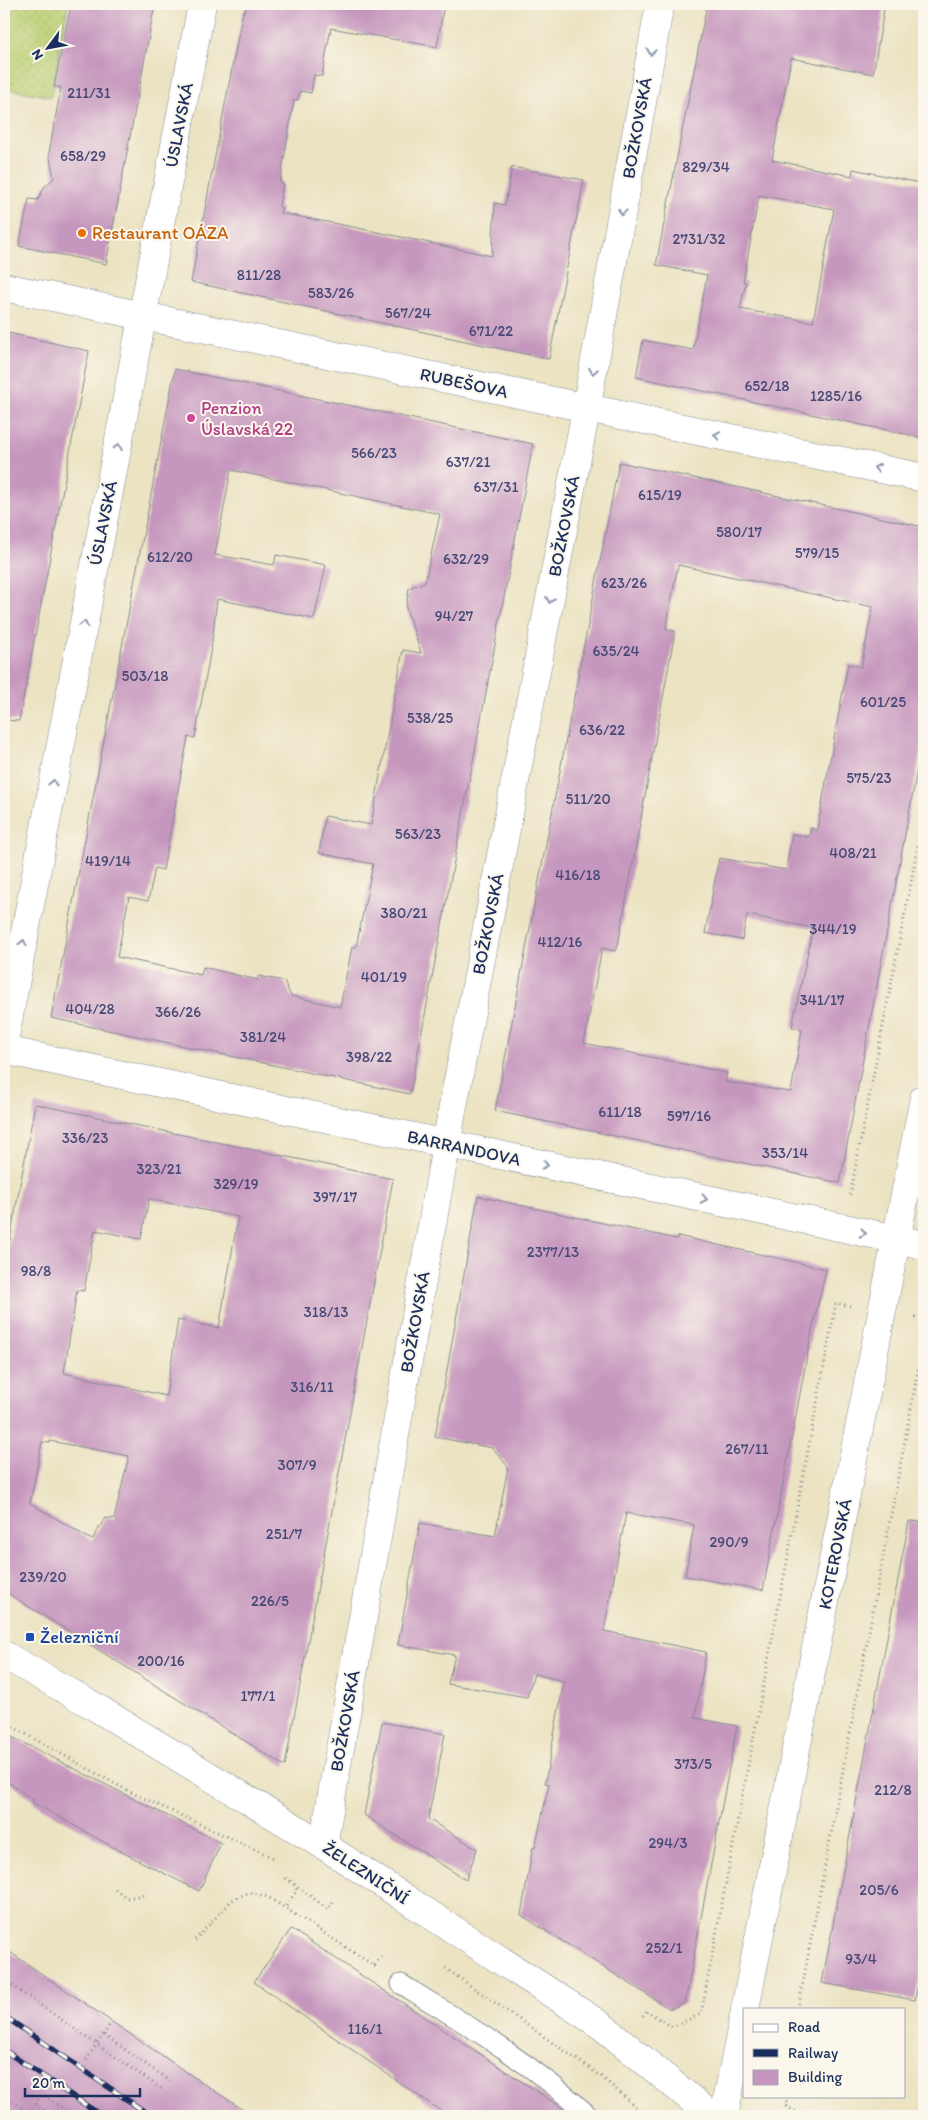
<svg xmlns="http://www.w3.org/2000/svg" width="928" height="2120" viewBox="0 0 928 2120" font-family="Itim,sans-serif">
	<style>
		.garden { fill: url(#garden-dots); stroke: #6b7f68 }
		.building { fill: #c697be; fill-rule: evenodd }
		.lines { fill: none; stroke-linecap: round; stroke-linejoin: round }
		.service-casing { stroke: #838990; stroke-width: 21 }
		.minor-casing { stroke: #838990; stroke-width: 29 }
		.tertiary-casing { stroke: #838990; stroke-width: 29 }
		.secondary-casing { stroke: #838990; stroke-width: 29 }
		.path { stroke: #838990; stroke-width: 3; stroke-dasharray: 1 4; stroke-linecap: butt }
		.service { stroke: #fff; stroke-width: 19 }
		.minor { stroke: #fff; stroke-width: 28 }
		.tertiary { stroke: #fff; stroke-width: 28 }
		.secondary { stroke: #fff; stroke-width: 28 }
		.rail-casing { stroke: #1b2f5e; stroke-width: 5.5 }
		.rail { stroke: #fbf7ec; stroke-width: 4; stroke-dasharray: 11; stroke-linecap: butt }
		.path-bridge { stroke: #838990; stroke-width: 3; stroke-dasharray: 1 4; stroke-linecap: butt }
		.oneway { stroke: #8d97ae }
		.food-dot { fill: #e8710a; stroke: #fbf7ec; stroke-width: 2 }
		.hotel-dot { fill: #d1479c; stroke: #fbf7ec; stroke-width: 2 }
		.transit-dot { fill: #1a4fb4; stroke: #fbf7ec; stroke-width: 2 }
		.labels { text-anchor: middle; dominant-baseline: central; stroke-width: 4; stroke-linejoin: round; paint-order: stroke }
		.number-label { font-size: 15px; fill: #464976 }
		.street-label { font-size: 18px; fill: #1b2f5e; stroke: #fbf7ec }
		.food-label { font-size: 18px; fill: #c56008; stroke: #fbf7ec; text-anchor: start }
		.hotel-label { font-size: 18px; fill: #b23c85; stroke: #fbf7ec; text-anchor: start }
		.transit-label { font-size: 18px; fill: #164399; stroke: #fbf7ec; text-anchor: start }
	</style>
	<defs>
		<pattern id="garden-dots" width="8" height="8" patternUnits="userSpaceOnUse" patternTransform="scale(1.25)"><rect width="8" height="8" fill="#bbcf73"/><path d="M2 2h.1M6 6h.1" fill="none" stroke="#a0b266" stroke-width="1.8" stroke-linecap="round"/></pattern>
	</defs>
	<rect width="100%" height="100%" fill="#fbf7ec"/>
	<filter id="ink" filterUnits="userSpaceOnUse"><feTurbulence type="fractalNoise" baseFrequency=".02" numOctaves="2"/><feDisplacementMap in="SourceGraphic" scale="10" xChannelSelector="R" yChannelSelector="G"/><feConvolveMatrix kernelMatrix="1 2 1 2 8 2 1 2 1" color-interpolation-filters="sRGB"/></filter>
	<filter id="wash" filterUnits="userSpaceOnUse"><feTurbulence type="fractalNoise" baseFrequency=".0096" numOctaves="4" result="noise"/><feDisplacementMap in="SourceGraphic" scale="20" xChannelSelector="R" yChannelSelector="G"/><feGaussianBlur stdDeviation="1.12" result="paint"/><feColorMatrix in="noise" values="0 0 0 0 0 0 0 0 0 0 0 0 0 0 0 0 0 1.4 0 .05"/><feComposite in="paint" operator="in"/></filter>
	<g filter="url(#wash)">
		<rect width="100%" height="100%" fill="#ebe3c2"/>
		<!-- garden -->
		<path class="garden" d="M 14,4 L 68,4 L 51,97 L 4,88 L 4,58 Z"/>
		<g id="blocks">
			<!-- building -->
			<g class="building">
				<path d="M 71,4 L 155,4 L 106,264 L 19,246 L 29,199 L 38,200 L 44,187 L 54,178 L 49,153 L 61,87 L 54,87 Z"/>
				<path d="M 246,4 L 444,4 L 437,47 L 331,28 L 322,76 L 314,75 L 311,93 L 300,91 L 298,100 L 294,100 L 280,182 L 283,184 L 279,207 L 282,208 L 280,213 L 353,227 L 492,256 L 495,203 L 505,205 L 512,167 L 584,180 L 549,359 L 191,282 L 243,11 L 245,11 Z"/>
				<path d="M 707,4 L 885,4 L 873,74 L 791,58 L 772,160 L 852,176 L 853,169 L 924,184 L 924,438 L 636,377 L 643,340 L 693,350 L 707,275 L 656,265 ZM 759,195 L 834,209 L 813,322 L 740,309 L 746,282 L 743,282 Z"/>
				<path d="M 4,332 L 89,351 L 19,721 L 4,720 Z"/>
				<path d="M 175,369 L 533,444 L 410,1094 L 51,1018 ZM 231,470 L 440,514 L 425,582 L 409,588 L 406,608 L 421,653 L 403,650 L 371,825 L 325,816 L 319,853 L 373,864 L 356,947 L 352,947 L 340,1007 L 291,996 L 284,981 L 258,976 L 258,980 L 203,967 L 201,975 L 117,957 L 129,897 L 148,901 L 155,868 L 163,870 L 188,737 L 195,738 L 212,642 L 217,599 L 314,619 L 326,565 L 276,555 L 274,565 L 215,555 Z"/>
				<path d="M 619,462 L 924,527 L 924,733 L 840,1183 L 495,1111 ZM 678,565 L 873,607 L 861,667 L 848,664 L 817,830 L 811,828 L 809,837 L 792,834 L 786,870 L 719,858 L 705,933 L 742,940 L 747,915 L 813,928 L 792,1027 L 802,1030 L 791,1092 L 725,1082 L 727,1073 L 584,1043 L 602,948 L 615,951 L 618,945 L 675,631 L 666,629 Z"/>
				<path d="M 35,1104 L 393,1179 L 285,1766 L 4,1591 L 4,1272 ZM 149,1199 L 238,1217 L 219,1328 L 178,1320 L 166,1396 L 64,1373 L 77,1290 L 84,1291 L 95,1230 L 141,1239 ZM 50,1441 L 129,1456 L 114,1519 L 105,1518 L 92,1540 L 30,1503 L 42,1442 L 50,1443 Z"/>
				<path d="M 478,1196 L 677,1239 L 678,1236 L 826,1269 L 812,1330 L 763,1590 L 685,1576 L 694,1525 L 626,1513 L 604,1631 L 706,1652 L 695,1718 L 737,1726 L 685,2003 L 670,2009 L 521,1915 L 533,1847 L 535,1848 L 549,1784 L 545,1783 L 564,1681 L 534,1674 L 527,1697 L 448,1684 L 455,1655 L 398,1645 L 420,1523 L 495,1536 L 508,1467 L 493,1448 L 435,1437 Z"/>
				<path d="M 909,1521 L 924,1522 L 924,1952 L 915,2000 L 822,1983 Z"/>
				<path d="M 382,1722 L 445,1734 L 428,1819 L 477,1849 L 466,1880 L 364,1815 Z"/>
				<path d="M 4,1733 L 221,1843 L 199,1891 L 118,1850 L 32,1802 L 34,1800 L 4,1779 Z"/>
				<path d="M 291,1929 L 565,2110 L 572,2116 L 448,2116 L 254,1982 Z"/>
				<path d="M 4,1948 L 112,2022 L 252,2116 L 4,2116 Z"/>
			</g>
		</g>
	</g>
	<g filter="url(#ink)">
		<use href="#blocks" fill-opacity="0" stroke="#838990" stroke-width="1"/>
		<g class="lines">
			<!-- service casing -->
			<g class="service-casing">
				<path id="service" d="M 401,1984 C 466,2024 533,2064 589,2116"/>
			</g>
			<!-- minor casing -->
			<g class="minor-casing">
				<g id="minor">
					<path d="M 4,287 L 924,478"/>
					<path d="M 4,1042 L 202,4"/>
					<path d="M 4,1050 L 924,1245"/>
					<path d="M 323,1845 L 451,1117 L 582,431 L 660,4"/>
				</g>
			</g>
			<!-- tertiary casing -->
			<g class="tertiary-casing">
				<g id="tertiary">
					<path d="M 745,2009 L 924,1098"/>
					<path d="M 724,2116 L 744,2015"/>
				</g>
			</g>
			<!-- secondary casing -->
			<g class="secondary-casing">
				<path id="secondary" d="M 4,1655 L 87,1702 L 323,1845 L 602,2026 L 712,2116"/>
			</g>
			<!-- path -->
			<g class="path">
				<path d="M 850,1195 L 924,815"/>
				<path d="M 915,1317 L 924,1319"/>
				<path d="M 4,1722 L 130,1792 L 276,1859"/>
				<path d="M 286,1878 L 293,1883 L 297,1890 L 285,1908 L 378,1968"/>
				<path d="M 115,1889 L 127,1898 L 143,1895"/>
				<path d="M 195,1940 L 232,1900 L 250,1892 L 268,1897 L 285,1908"/>
				<path d="M 374,1965 L 381,1956"/>
				<path d="M 445,1968 L 602,2077 L 646,2116"/>
				<path d="M 4,1980 L 163,2090"/>
				<path d="M 798,2009 L 924,1339"/>
				<path d="M 643,2016 L 647,2011 L 672,2027 L 701,2014 L 836,1303 L 850,1306"/>
				<path d="M 104,2035 L 170,2081"/>
				<path d="M 86,2060 L 112,2022"/>
				<path d="M 4,2096 L 33,2116"/>
				<path d="M 787,2096 L 786,2106 L 803,2116"/>
				<path d="M 35,2104 L 53,2116"/>
				<path d="M 26,2116 L 42,2094 L 74,2116"/>
			</g>
			<!-- service -->
			<use href="#service" class="service"/>
			<!-- minor -->
			<use href="#minor" class="minor"/>
			<!-- tertiary -->
			<use href="#tertiary" class="tertiary"/>
			<!-- secondary -->
			<use href="#secondary" class="secondary"/>
			<!-- rail casing -->
			<g class="rail-casing">
				<g id="rail">
					<path d="M 4,2016 L 151,2116"/>
					<path d="M 4,2050 L 102,2116"/>
				</g>
			</g>
			<!-- rail -->
			<use href="#rail" class="rail"/>
			<!-- path-bridge -->
			<path class="path-bridge" d="M 286,1878 L 328,1909 L 335,1899"/>
		</g>
		<!-- one-way arrows -->
		<defs><path id="oneway-chevron" d="M-2-3.5L2.5 0L-2 3.5" fill="none" stroke-width="1.6" stroke-linecap="round" stroke-linejoin="round" transform="scale(1.25)"/></defs>
		<g class="oneway">
			<use href="#oneway-chevron" transform="translate(651 52) rotate(100)"/>
			<use href="#oneway-chevron" transform="translate(622 212) rotate(100)"/>
			<use href="#oneway-chevron" transform="translate(593 371) rotate(100)"/>
			<use href="#oneway-chevron" transform="translate(717 435) rotate(-168)"/>
			<use href="#oneway-chevron" transform="translate(118 447) rotate(-79)"/>
			<use href="#oneway-chevron" transform="translate(877 468) rotate(-168)"/>
			<use href="#oneway-chevron" transform="translate(550 600) rotate(101)"/>
			<use href="#oneway-chevron" transform="translate(84 624) rotate(-79)"/>
			<use href="#oneway-chevron" transform="translate(53 783) rotate(-79)"/>
			<use href="#oneway-chevron" transform="translate(23 943) rotate(-79)"/>
			<use href="#oneway-chevron" transform="translate(545 1165) rotate(12)"/>
			<use href="#oneway-chevron" transform="translate(704 1199) rotate(12)"/>
			<use href="#oneway-chevron" transform="translate(863 1233) rotate(12)"/>
		</g>
	</g>
	<!-- markers -->
	<circle class="food-dot" cx="82" cy="233" r="5"/>
	<circle class="hotel-dot" cx="191" cy="418" r="5"/>
	<rect class="transit-dot" x="25" y="1632" width="10" height="10" rx="2.5"/>
	<g class="labels">
		<!-- number labels -->
		<g class="number-label">
			<text x="89" y="93">211/31</text>
			<text x="83" y="156">658/29</text>
			<text x="706" y="167">829/34</text>
			<text x="699" y="239">2731/32</text>
			<text x="259" y="275">811/28</text>
			<text x="331" y="293">583/26</text>
			<text x="408" y="313">567/24</text>
			<text x="491" y="331">671/22</text>
			<text x="767" y="386">652/18</text>
			<text x="836" y="396">1285/16</text>
			<text x="374" y="453">566/23</text>
			<text x="468" y="462">637/21</text>
			<text x="496" y="487">637/31</text>
			<text x="660" y="495">615/19</text>
			<text x="739" y="532">580/17</text>
			<text x="817" y="553">579/15</text>
			<text x="170" y="557">612/20</text>
			<text x="466" y="559">632/29</text>
			<text x="624" y="583">623/26</text>
			<text x="454" y="616">94/27</text>
			<text x="616" y="651">635/24</text>
			<text x="145" y="676">503/18</text>
			<text x="883" y="702">601/25</text>
			<text x="430" y="718">538/25</text>
			<text x="602" y="730">636/22</text>
			<text x="869" y="778">575/23</text>
			<text x="588" y="799">511/20</text>
			<text x="418" y="834">563/23</text>
			<text x="853" y="853">408/21</text>
			<text x="108" y="861">419/14</text>
			<text x="578" y="875">416/18</text>
			<text x="404" y="913">380/21</text>
			<text x="833" y="929">344/19</text>
			<text x="560" y="942">412/16</text>
			<text x="384" y="977">401/19</text>
			<text x="822" y="1000">341/17</text>
			<text x="90" y="1009">404/28</text>
			<text x="178" y="1012">366/26</text>
			<text x="263" y="1037">381/24</text>
			<text x="369" y="1057">398/22</text>
			<text x="620" y="1112">611/18</text>
			<text x="689" y="1116">597/16</text>
			<text x="85" y="1138">336/23</text>
			<text x="785" y="1153">353/14</text>
			<text x="159" y="1169">323/21</text>
			<text x="236" y="1184">329/19</text>
			<text x="335" y="1197">397/17</text>
			<text x="553" y="1252">2377/13</text>
			<text x="36" y="1271">98/8</text>
			<text x="326" y="1312">318/13</text>
			<text x="312" y="1387">316/11</text>
			<text x="747" y="1449">267/11</text>
			<text x="297" y="1465">307/9</text>
			<text x="284" y="1534">251/7</text>
			<text x="729" y="1542">290/9</text>
			<text x="43" y="1577">239/20</text>
			<text x="270" y="1601">226/5</text>
			<text x="161" y="1661">200/16</text>
			<text x="258" y="1696">177/1</text>
			<text x="693" y="1764">373/5</text>
			<text x="893" y="1790">212/8</text>
			<text x="668" y="1843">294/3</text>
			<text x="879" y="1890">205/6</text>
			<text x="664" y="1948">252/1</text>
			<text x="861" y="1959">93/4</text>
			<text x="365" y="2029">116/1</text>
		</g>
		<!-- street labels -->
		<g class="street-label">
			<text transform="translate(179 125) rotate(-79)">ÚSLAVSKÁ</text>
			<text transform="translate(637 128) rotate(-80)">BOŽKOVSKÁ</text>
			<text transform="translate(464 383) rotate(12)">RUBEŠOVA</text>
			<text transform="translate(103 523) rotate(-79)">ÚSLAVSKÁ</text>
			<text transform="translate(564 526) rotate(-79)">BOŽKOVSKÁ</text>
			<text transform="translate(488 924) rotate(-79)">BOŽKOVSKÁ</text>
			<text transform="translate(464 1148) rotate(12)">BARRANDOVA</text>
			<text transform="translate(415 1322) rotate(-80)">BOŽKOVSKÁ</text>
			<text transform="translate(835 1554) rotate(-79)">KOTEROVSKÁ</text>
			<text transform="translate(345 1721) rotate(-80)">BOŽKOVSKÁ</text>
			<text transform="translate(366 1873) rotate(33)">ŽELEZNIČNÍ</text>
		</g>
		<!-- food labels -->
		<g class="food-label">
			<text x="92" y="233">Restaurant OÁZA</text>
		</g>
		<!-- hotel labels -->
		<g class="hotel-label">
			<text x="201" y="408">Penzion<tspan x="201" dy="21">Úslavská 22</tspan></text>
		</g>
		<!-- transit labels -->
		<g class="transit-label">
			<text x="40" y="1637">Železniční</text>
		</g>
	</g>
	<!-- margin -->
	<rect width="928" height="2120" fill="none" stroke="#fbf7ec" stroke-width="20"/>
	<!-- legend -->
	<rect x="743" y="2008" width="162" height="90" fill="#fbf7ec" stroke="#a1a7b3"/>
	<rect x="753" y="2024" width="25" height="8" fill="#ffffff" stroke="#a1a7b3"/>
	<text x="788" y="2032" font-size="15" fill="#1b2f5e">Road</text>
	<rect x="753" y="2049" width="25" height="8" fill="#1b2f5e" stroke="#a1a7b3"/>
	<text x="788" y="2058" font-size="15" fill="#1b2f5e">Railway</text>
	<rect x="753" y="2070" width="25" height="15" fill="#c697be" stroke="#a1a7b3"/>
	<text x="788" y="2082" font-size="15" fill="#1b2f5e">Building</text>
	<!-- north arrow -->
	<g transform="translate(48 48) rotate(238)" stroke="#fbf7ec" stroke-width="4" paint-order="stroke">
	<path d="M0-4L9 19L0 12L-9 19Z" fill="#1b2f5e"/>
	<text y="-8" font-size="14" font-weight="bold" text-anchor="middle" fill="#1b2f5e">N</text>
	</g>
	<!-- scale -->
	<path d="M25 2088v8h115v-8" fill="none" stroke="#1b2f5e" stroke-width="2.5"/>
	<text x="32" y="2088" font-size="15" fill="#1b2f5e" stroke="#fbf7ec" stroke-width="4" paint-order="stroke">20 m</text>
</svg>
